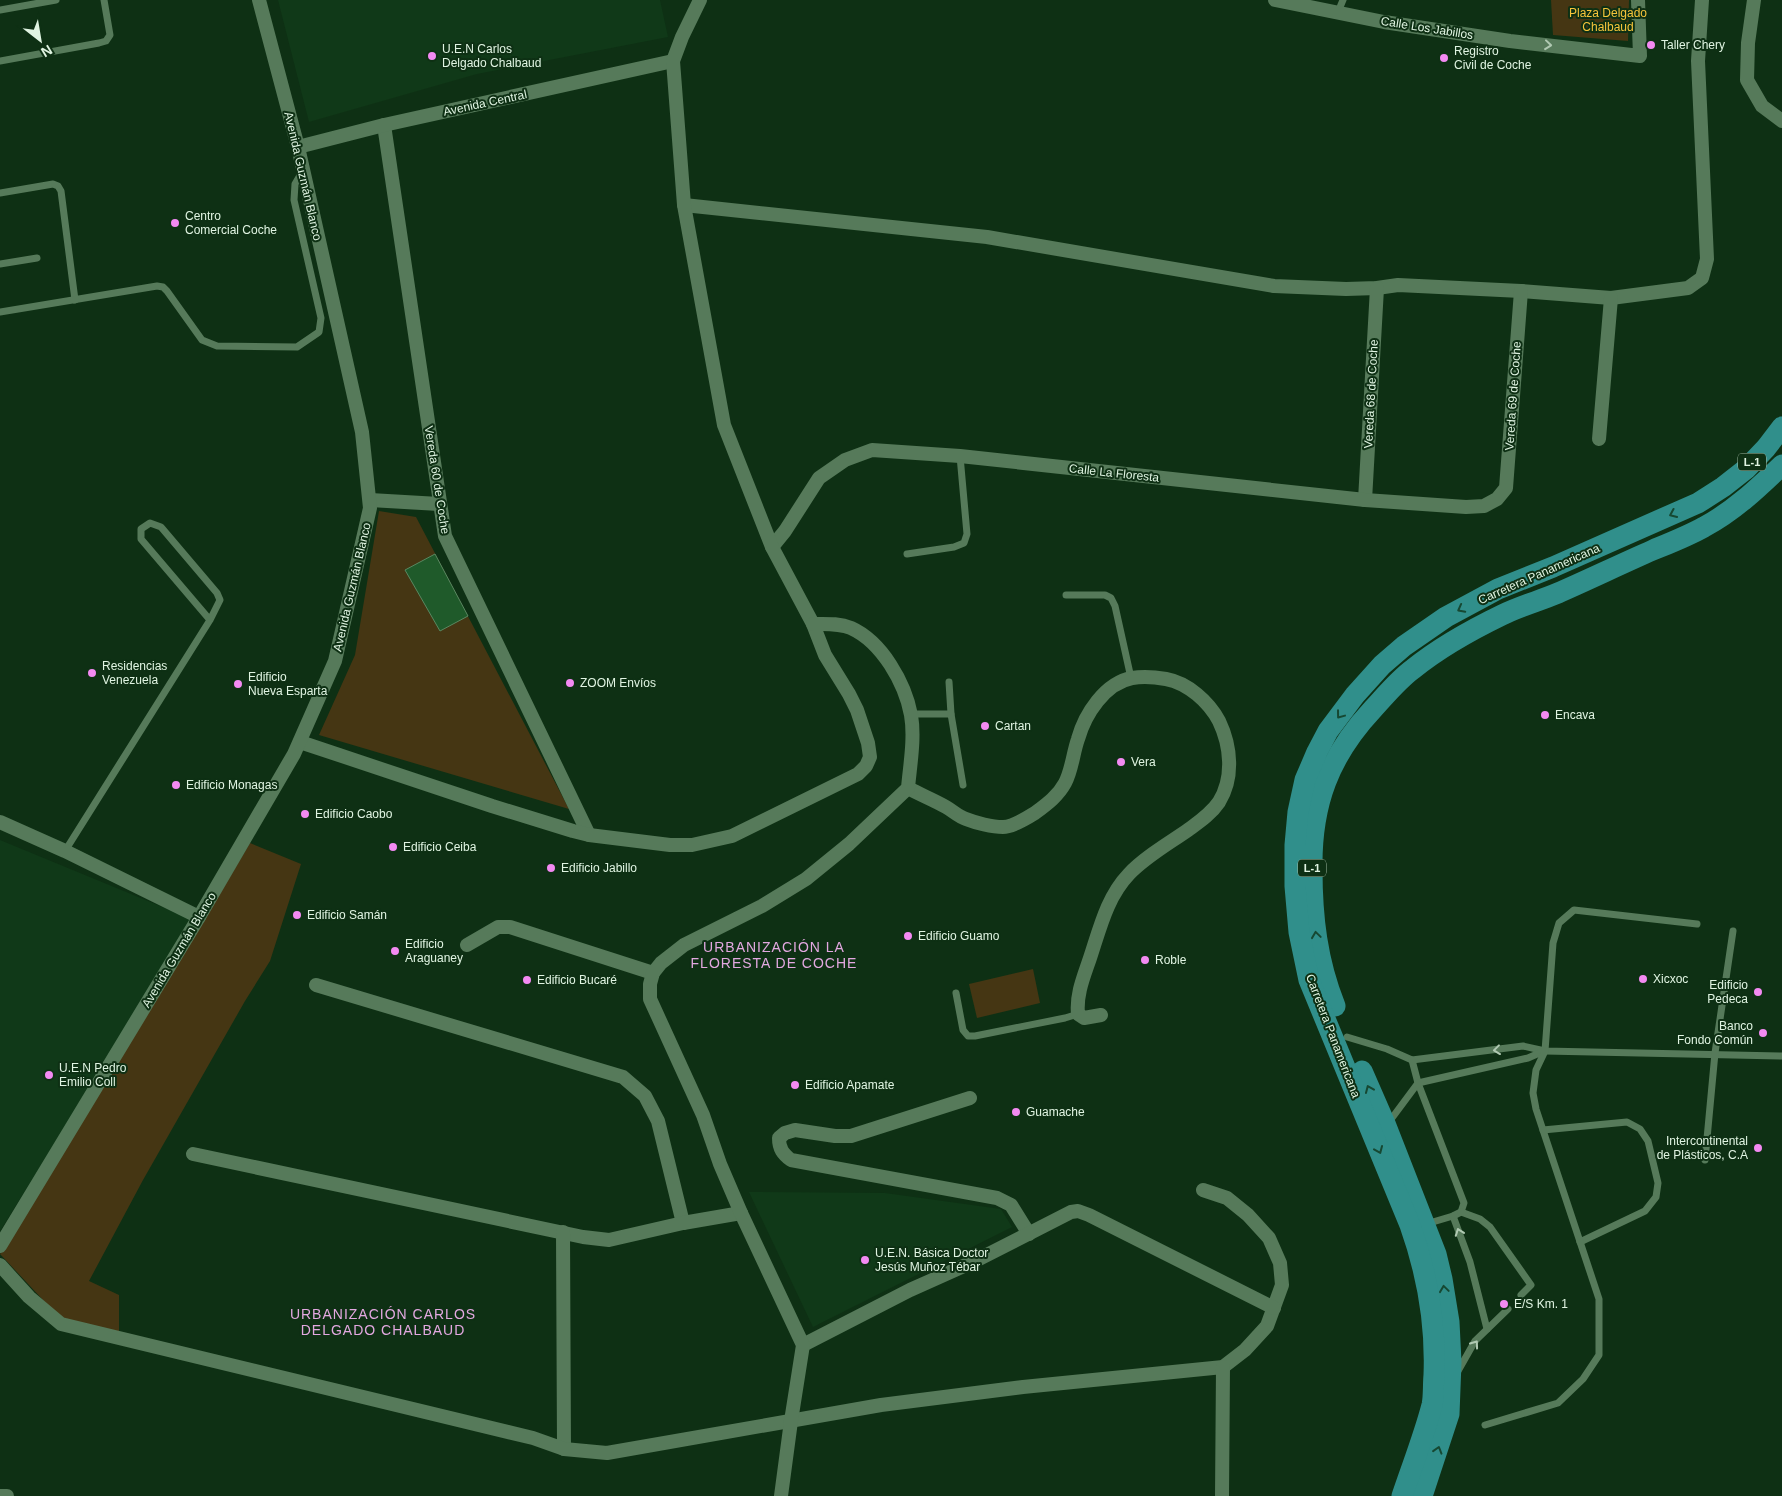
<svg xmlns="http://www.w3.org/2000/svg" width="1782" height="1496" viewBox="0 0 1782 1496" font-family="Helvetica,sans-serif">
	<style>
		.built { fill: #103918 }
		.green { fill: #453613 }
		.water { fill: #1f5a2a; stroke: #598861 }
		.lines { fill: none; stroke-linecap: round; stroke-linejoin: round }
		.lane { stroke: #567a5a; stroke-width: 7 }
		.street { stroke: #567a5a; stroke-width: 14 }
		.primary { stroke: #308f8b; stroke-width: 21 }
		.oneway { stroke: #b0c9b2 }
		.oneway2 { stroke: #164832 }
		.poi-dot { fill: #f38af2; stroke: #0e3014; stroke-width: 2 }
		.labels { text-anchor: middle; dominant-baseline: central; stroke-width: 4; stroke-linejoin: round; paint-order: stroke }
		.shield { fill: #0e3014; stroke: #a1b9a4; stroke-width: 1 }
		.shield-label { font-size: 11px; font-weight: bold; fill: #e0f4e2 }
		.park-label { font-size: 12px; fill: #f6c43b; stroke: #0e3014 }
		.street-label { font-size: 12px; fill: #e0f4e2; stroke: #0e3014 }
		.poi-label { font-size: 12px; fill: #e0f4e2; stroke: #0e3014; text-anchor: start }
		.neighbourhood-label { font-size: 14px; letter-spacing: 1px; fill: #e2a8e0; stroke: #0e3014 }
	</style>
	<rect width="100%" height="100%" fill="#0e3014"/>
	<!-- built -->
	<g class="built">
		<path d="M 278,0 L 660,0 L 668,37 L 477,74 L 309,122 Z"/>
		<path d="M 0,840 L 194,920 L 0,1231 Z"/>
		<path d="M 749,1192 L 885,1193 L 1001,1209 L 1012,1227 L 813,1327 Z"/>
	</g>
	<!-- green -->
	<g class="green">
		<path d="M 1551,0 L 1629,0 L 1628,41 L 1553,35 Z"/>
		<path d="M 379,511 L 416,517 L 569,809 L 319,735 L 355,655 Z"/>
		<path d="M 250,843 L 301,864 L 270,961 L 245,1001 L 143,1180 L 89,1281 L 119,1295 L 119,1333 L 59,1317 L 0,1254 L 154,1004 Z"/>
		<path d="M 1033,969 L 1040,1003 L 977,1018 L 969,984 Z"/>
	</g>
	<!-- water -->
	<path class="water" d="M 435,554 L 468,616 L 440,631 L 405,570 Z"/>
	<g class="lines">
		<!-- lane -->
		<g class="lane">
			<path d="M 0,10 L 56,0"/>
			<path d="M 1338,12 L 1343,0"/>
			<path d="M 0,61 L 99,43 L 106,41 L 110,35 L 104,0"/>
			<path d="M 0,193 L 53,184 L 58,186 L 61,191 L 75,300"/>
			<path d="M 0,264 L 37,258"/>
			<path d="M 0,312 L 157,286 L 163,287 L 167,291 L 202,340 L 217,346 L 297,347 L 319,332 L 321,318 L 294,200 L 295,184 L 302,172"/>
			<path d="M 907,554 L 954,547 L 964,543 L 967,534 L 960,456"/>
			<path d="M 1066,595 L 1105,595 L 1111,598 L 1115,606 L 1131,678"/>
			<path d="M 911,714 L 951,714 L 949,682"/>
			<path d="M 951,714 L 963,785"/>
			<path d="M 65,851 L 210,620 L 220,600 L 217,593 L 161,527 L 150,523 L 141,529 L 141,539 L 210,620"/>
			<path d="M 956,993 L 963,1030 L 968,1036 L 975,1036 L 1065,1018 L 1078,1014"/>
			<path d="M 1347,1037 L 1387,1049 L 1412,1060 L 1523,1046 L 1545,1051 L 1782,1056"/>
			<path d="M 1412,1060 L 1418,1083 L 1464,1203 L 1461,1212 L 1453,1216 L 1426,1224"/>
			<path d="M 1389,1122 L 1418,1083 L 1528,1058 L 1544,1051"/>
			<path d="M 1543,1130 L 1627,1122 L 1640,1129 L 1648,1141 L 1658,1183 L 1656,1197 L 1645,1211 L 1580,1242"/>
			<path d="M 1705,1160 L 1715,1053 L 1733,931"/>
			<path d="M 1461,1212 L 1480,1219 L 1490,1227 L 1531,1285 L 1521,1295"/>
			<path d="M 1453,1216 L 1470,1262 L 1487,1329"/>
			<path d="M 1458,1371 L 1475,1341 L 1508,1309"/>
			<path d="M 1485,1425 L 1558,1403 L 1583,1379 L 1599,1355 L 1599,1299 L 1536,1109 L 1533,1093 L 1536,1070 L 1545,1051 L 1553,943 L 1559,923 L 1574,910 L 1697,924"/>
		</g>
		<!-- street -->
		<g class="street">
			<path d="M 1275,0 L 1384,22 L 1510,41 L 1640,56 L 1638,0"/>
			<path d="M 1754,0 L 1748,43 L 1747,80 L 1762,106 L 1782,121"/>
			<path d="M 384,125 L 445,536 L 589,835"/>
			<path d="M 298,147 L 384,125 L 673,61"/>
			<path d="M 684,205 L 987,237 L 1274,286 L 1346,289 L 1377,288 L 1398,285 L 1521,291 L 1611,298 L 1688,288 L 1702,278 L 1707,259 L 1698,61 L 1702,0"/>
			<path d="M 1599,439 L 1611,298"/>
			<path d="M 370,500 L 439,504"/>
			<path d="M 1365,500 L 1377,288"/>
			<path d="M 772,547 L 785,531 L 819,478 L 845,460 L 872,450 L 960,456 L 1365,500 L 1466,507 L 1484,506 L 1497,499 L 1506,488 L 1521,291"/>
			<path d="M 300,742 L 492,806 L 573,831 L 589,835 L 670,845 L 692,845 L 732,836 L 858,774 L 866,766 L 870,757 L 868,743 L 857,710 L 849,694 L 825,655 L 813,624 L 772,547 L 724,425 L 684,205 L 673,61 L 682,37 L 700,0"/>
			<path d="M 908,788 C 921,795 934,800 946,807 C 953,811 959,817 966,819 C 976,823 992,827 1003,827 C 1013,827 1027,818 1035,813 C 1047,804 1058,796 1065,783 C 1072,770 1073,753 1078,739 C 1085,714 1105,683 1132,678 C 1143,676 1155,677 1166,679 C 1188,683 1209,702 1219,721 C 1231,746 1234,778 1219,802 C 1211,814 1199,822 1188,830 C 1168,844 1145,857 1129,874 C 1107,897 1100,928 1090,958 C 1084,976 1076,994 1078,1014 L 1084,1018 L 1101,1015"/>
			<path d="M 0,822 L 65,851 L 199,917"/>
			<path d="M 467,945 L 498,927 L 510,927 L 653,973"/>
			<path d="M 316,985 L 623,1077 L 645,1096 L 658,1121 L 683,1223"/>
			<path d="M 970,1098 L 851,1136 L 835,1136 L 795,1130 L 785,1133 L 779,1138 C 779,1149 783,1154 791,1160 L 997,1198 L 1011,1205 L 1029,1234"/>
			<path d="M 193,1154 L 583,1237 L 609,1240 L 683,1223 L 741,1213"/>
			<path d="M 563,1232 L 564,1449"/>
			<path d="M 0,1246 L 199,917 L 294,754 L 335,661 L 370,508 L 362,432 L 298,147 L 259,0"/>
			<path d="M 0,1265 L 29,1297 L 61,1324 L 533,1438 L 564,1449 L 607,1453 L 881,1405 L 1023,1387 L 1223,1367 L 1245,1350 L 1267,1326 L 1282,1285 L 1280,1263 L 1269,1238 L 1248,1215 L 1227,1198 L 1203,1190"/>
			<path d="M 803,1345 L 910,1290 L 975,1261 L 1071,1212 L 1078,1211 L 1089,1215 L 1274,1308"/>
			<path d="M 0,1496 L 7,1496"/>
			<path d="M 781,1496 L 791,1421 L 803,1345 L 741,1213 L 720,1164 L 703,1115 L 650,999 L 650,984 L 653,973 L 661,963 L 684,945 L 762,906 L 806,879 L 849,844 L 908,788 C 910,765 915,738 911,715 C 905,683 882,642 851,628 C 839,623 826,624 813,624"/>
			<path d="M 1222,1496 L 1223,1367"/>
		</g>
		<!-- primary -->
		<g class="primary">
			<path d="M 1335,1006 C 1317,961 1312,917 1312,869 C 1311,804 1329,756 1373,709 C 1386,695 1398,680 1413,669 C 1439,648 1471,630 1502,615 C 1520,606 1539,601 1558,593 C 1590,579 1621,564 1653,550 C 1670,543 1688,536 1704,527 C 1734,511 1758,488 1782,465"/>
			<path d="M 1362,1071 L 1386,1126 L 1436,1254 L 1442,1279 L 1449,1322 L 1451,1362 L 1449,1414 L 1422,1496"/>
			<path d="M 1402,1496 C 1412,1466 1424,1436 1432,1405 C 1434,1396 1433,1385 1434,1375 C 1436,1323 1427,1273 1410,1225 L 1309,980 L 1299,932 L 1295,886 L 1295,845 L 1298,812 L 1305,780 L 1317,752 L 1328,731 L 1355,695 L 1382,665 L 1404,646 L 1446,617 L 1498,589 L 1553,567 L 1698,503 L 1723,487 L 1746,469 L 1766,448 L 1782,427"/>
		</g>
	</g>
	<!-- one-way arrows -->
	<defs><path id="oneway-chevron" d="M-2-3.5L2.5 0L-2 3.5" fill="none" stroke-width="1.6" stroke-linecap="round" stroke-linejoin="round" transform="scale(1.25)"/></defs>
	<g class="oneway">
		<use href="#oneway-chevron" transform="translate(1548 45) rotate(6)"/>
		<use href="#oneway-chevron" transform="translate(1497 1050) rotate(173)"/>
		<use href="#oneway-chevron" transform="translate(1459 1232) rotate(-110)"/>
		<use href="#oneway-chevron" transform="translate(1475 1344) rotate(-54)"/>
	</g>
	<g class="oneway2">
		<use href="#oneway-chevron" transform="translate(1673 514) rotate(156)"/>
		<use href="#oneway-chevron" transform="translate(1461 609) rotate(152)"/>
		<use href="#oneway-chevron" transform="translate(1340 715) rotate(127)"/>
		<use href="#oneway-chevron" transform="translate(1316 935) rotate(-98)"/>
		<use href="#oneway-chevron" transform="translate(1369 1089) rotate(-113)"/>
		<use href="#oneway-chevron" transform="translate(1379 1150) rotate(67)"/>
		<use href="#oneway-chevron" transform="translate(1444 1289) rotate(-98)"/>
		<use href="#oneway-chevron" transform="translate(1438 1450) rotate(-73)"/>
	</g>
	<!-- markers -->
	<g class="poi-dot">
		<circle cx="1651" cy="45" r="5"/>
		<circle cx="432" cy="56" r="5"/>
		<circle cx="1444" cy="58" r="5"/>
		<circle cx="175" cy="223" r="5"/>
		<circle cx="92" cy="673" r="5"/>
		<circle cx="570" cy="683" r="5"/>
		<circle cx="238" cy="684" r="5"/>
		<circle cx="1545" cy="715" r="5"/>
		<circle cx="985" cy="726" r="5"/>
		<circle cx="1121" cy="762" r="5"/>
		<circle cx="176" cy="785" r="5"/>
		<circle cx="305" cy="814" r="5"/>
		<circle cx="393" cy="847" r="5"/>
		<circle cx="551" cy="868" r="5"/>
		<circle cx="297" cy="915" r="5"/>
		<circle cx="908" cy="936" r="5"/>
		<circle cx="395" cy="951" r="5"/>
		<circle cx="1145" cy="960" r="5"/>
		<circle cx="1643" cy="979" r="5"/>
		<circle cx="527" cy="980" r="5"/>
		<circle cx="1758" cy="992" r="5"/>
		<circle cx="1763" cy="1033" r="5"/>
		<circle cx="49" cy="1075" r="5"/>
		<circle cx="795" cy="1085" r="5"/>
		<circle cx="1016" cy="1112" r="5"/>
		<circle cx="1758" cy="1148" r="5"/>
		<circle cx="865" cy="1260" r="5"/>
		<circle cx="1504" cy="1304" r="5"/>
	</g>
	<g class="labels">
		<!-- shield labels -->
		<g class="shield">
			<rect x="1738" y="453.5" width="28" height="17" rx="4"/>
			<rect x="1298" y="859.5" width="28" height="17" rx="4"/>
		</g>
		<g class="shield-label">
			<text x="1752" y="462">L-1</text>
			<text x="1312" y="868">L-1</text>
		</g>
		<!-- park labels -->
		<g class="park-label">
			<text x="1608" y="13">Plaza Delgado<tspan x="1608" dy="14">Chalbaud</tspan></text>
		</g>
		<!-- street labels -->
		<g class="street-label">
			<text transform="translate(1427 28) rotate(9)">Calle Los Jabillos</text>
			<text transform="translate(485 103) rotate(-12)">Avenida Central</text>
			<text transform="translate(303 176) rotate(77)">Avenida Guzmán Blanco</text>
			<text transform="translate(1371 394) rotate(-87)">Vereda 68 de Coche</text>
			<text transform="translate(1513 396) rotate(-86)">Vereda 69 de Coche</text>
			<text transform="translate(1114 473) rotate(6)">Calle La Floresta</text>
			<text transform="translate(437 480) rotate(81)">Vereda 60 de Coche</text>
			<text transform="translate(1539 574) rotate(-24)">Carretera Panamericana</text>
			<text transform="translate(352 587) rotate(-77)">Avenida Guzmán Blanco</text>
			<text transform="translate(179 950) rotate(-59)">Avenida Guzmán Blanco</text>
			<text transform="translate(1333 1036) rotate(69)">Carretera Panamericana</text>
		</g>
		<!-- poi labels -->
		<g class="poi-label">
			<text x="1661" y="45">Taller Chery</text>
			<text x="442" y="49">U.E.N Carlos<tspan x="442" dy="14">Delgado Chalbaud</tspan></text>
			<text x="1454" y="51">Registro<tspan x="1454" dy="14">Civil de Coche</tspan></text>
			<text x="185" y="216">Centro<tspan x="185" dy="14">Comercial Coche</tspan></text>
			<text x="102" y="666">Residencias<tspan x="102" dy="14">Venezuela</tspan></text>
			<text x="248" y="677">Edificio<tspan x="248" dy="14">Nueva Esparta</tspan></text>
			<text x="580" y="683">ZOOM Envíos</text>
			<text x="1555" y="715">Encava</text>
			<text x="995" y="726">Cartan</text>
			<text x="1131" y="762">Vera</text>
			<text x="186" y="785">Edificio Monagas</text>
			<text x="315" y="814">Edificio Caobo</text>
			<text x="403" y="847">Edificio Ceiba</text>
			<text x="561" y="868">Edificio Jabillo</text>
			<text x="307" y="915">Edificio Samán</text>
			<text x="918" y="936">Edificio Guamo</text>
			<text x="405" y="944">Edificio<tspan x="405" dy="14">Araguaney</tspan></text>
			<text x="1155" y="960">Roble</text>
			<text x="1653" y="979">Xicxoc</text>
			<text x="537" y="980">Edificio Bucaré</text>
			<text x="1748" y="985" text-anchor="end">Edificio<tspan x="1748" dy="14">Pedeca</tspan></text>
			<text x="1753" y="1026" text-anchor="end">Banco<tspan x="1753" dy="14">Fondo Común</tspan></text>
			<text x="59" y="1068">U.E.N Pedro<tspan x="59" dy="14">Emilio Coll</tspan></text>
			<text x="805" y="1085">Edificio Apamate</text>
			<text x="1026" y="1112">Guamache</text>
			<text x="1748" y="1141" text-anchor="end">Intercontinental<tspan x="1748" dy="14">de Plásticos, C.A</tspan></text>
			<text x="875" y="1253">U.E.N. Básica Doctor<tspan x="875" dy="14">Jesús Muñoz Tébar</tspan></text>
			<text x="1514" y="1304">E/S Km. 1</text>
		</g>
		<!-- neighbourhood labels -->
		<g class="neighbourhood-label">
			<text x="774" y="947">URBANIZACIÓN LA<tspan x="774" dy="16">FLORESTA DE COCHE</tspan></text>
			<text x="383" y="1314">URBANIZACIÓN CARLOS<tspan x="383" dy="16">DELGADO CHALBAUD</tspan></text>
		</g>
	</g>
	<!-- north arrow -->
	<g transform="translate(40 40) rotate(149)" stroke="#0e3014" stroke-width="4" paint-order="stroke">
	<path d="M0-4L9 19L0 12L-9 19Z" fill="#e0f4e2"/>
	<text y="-8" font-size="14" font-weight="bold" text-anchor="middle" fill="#e0f4e2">N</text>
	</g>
</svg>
